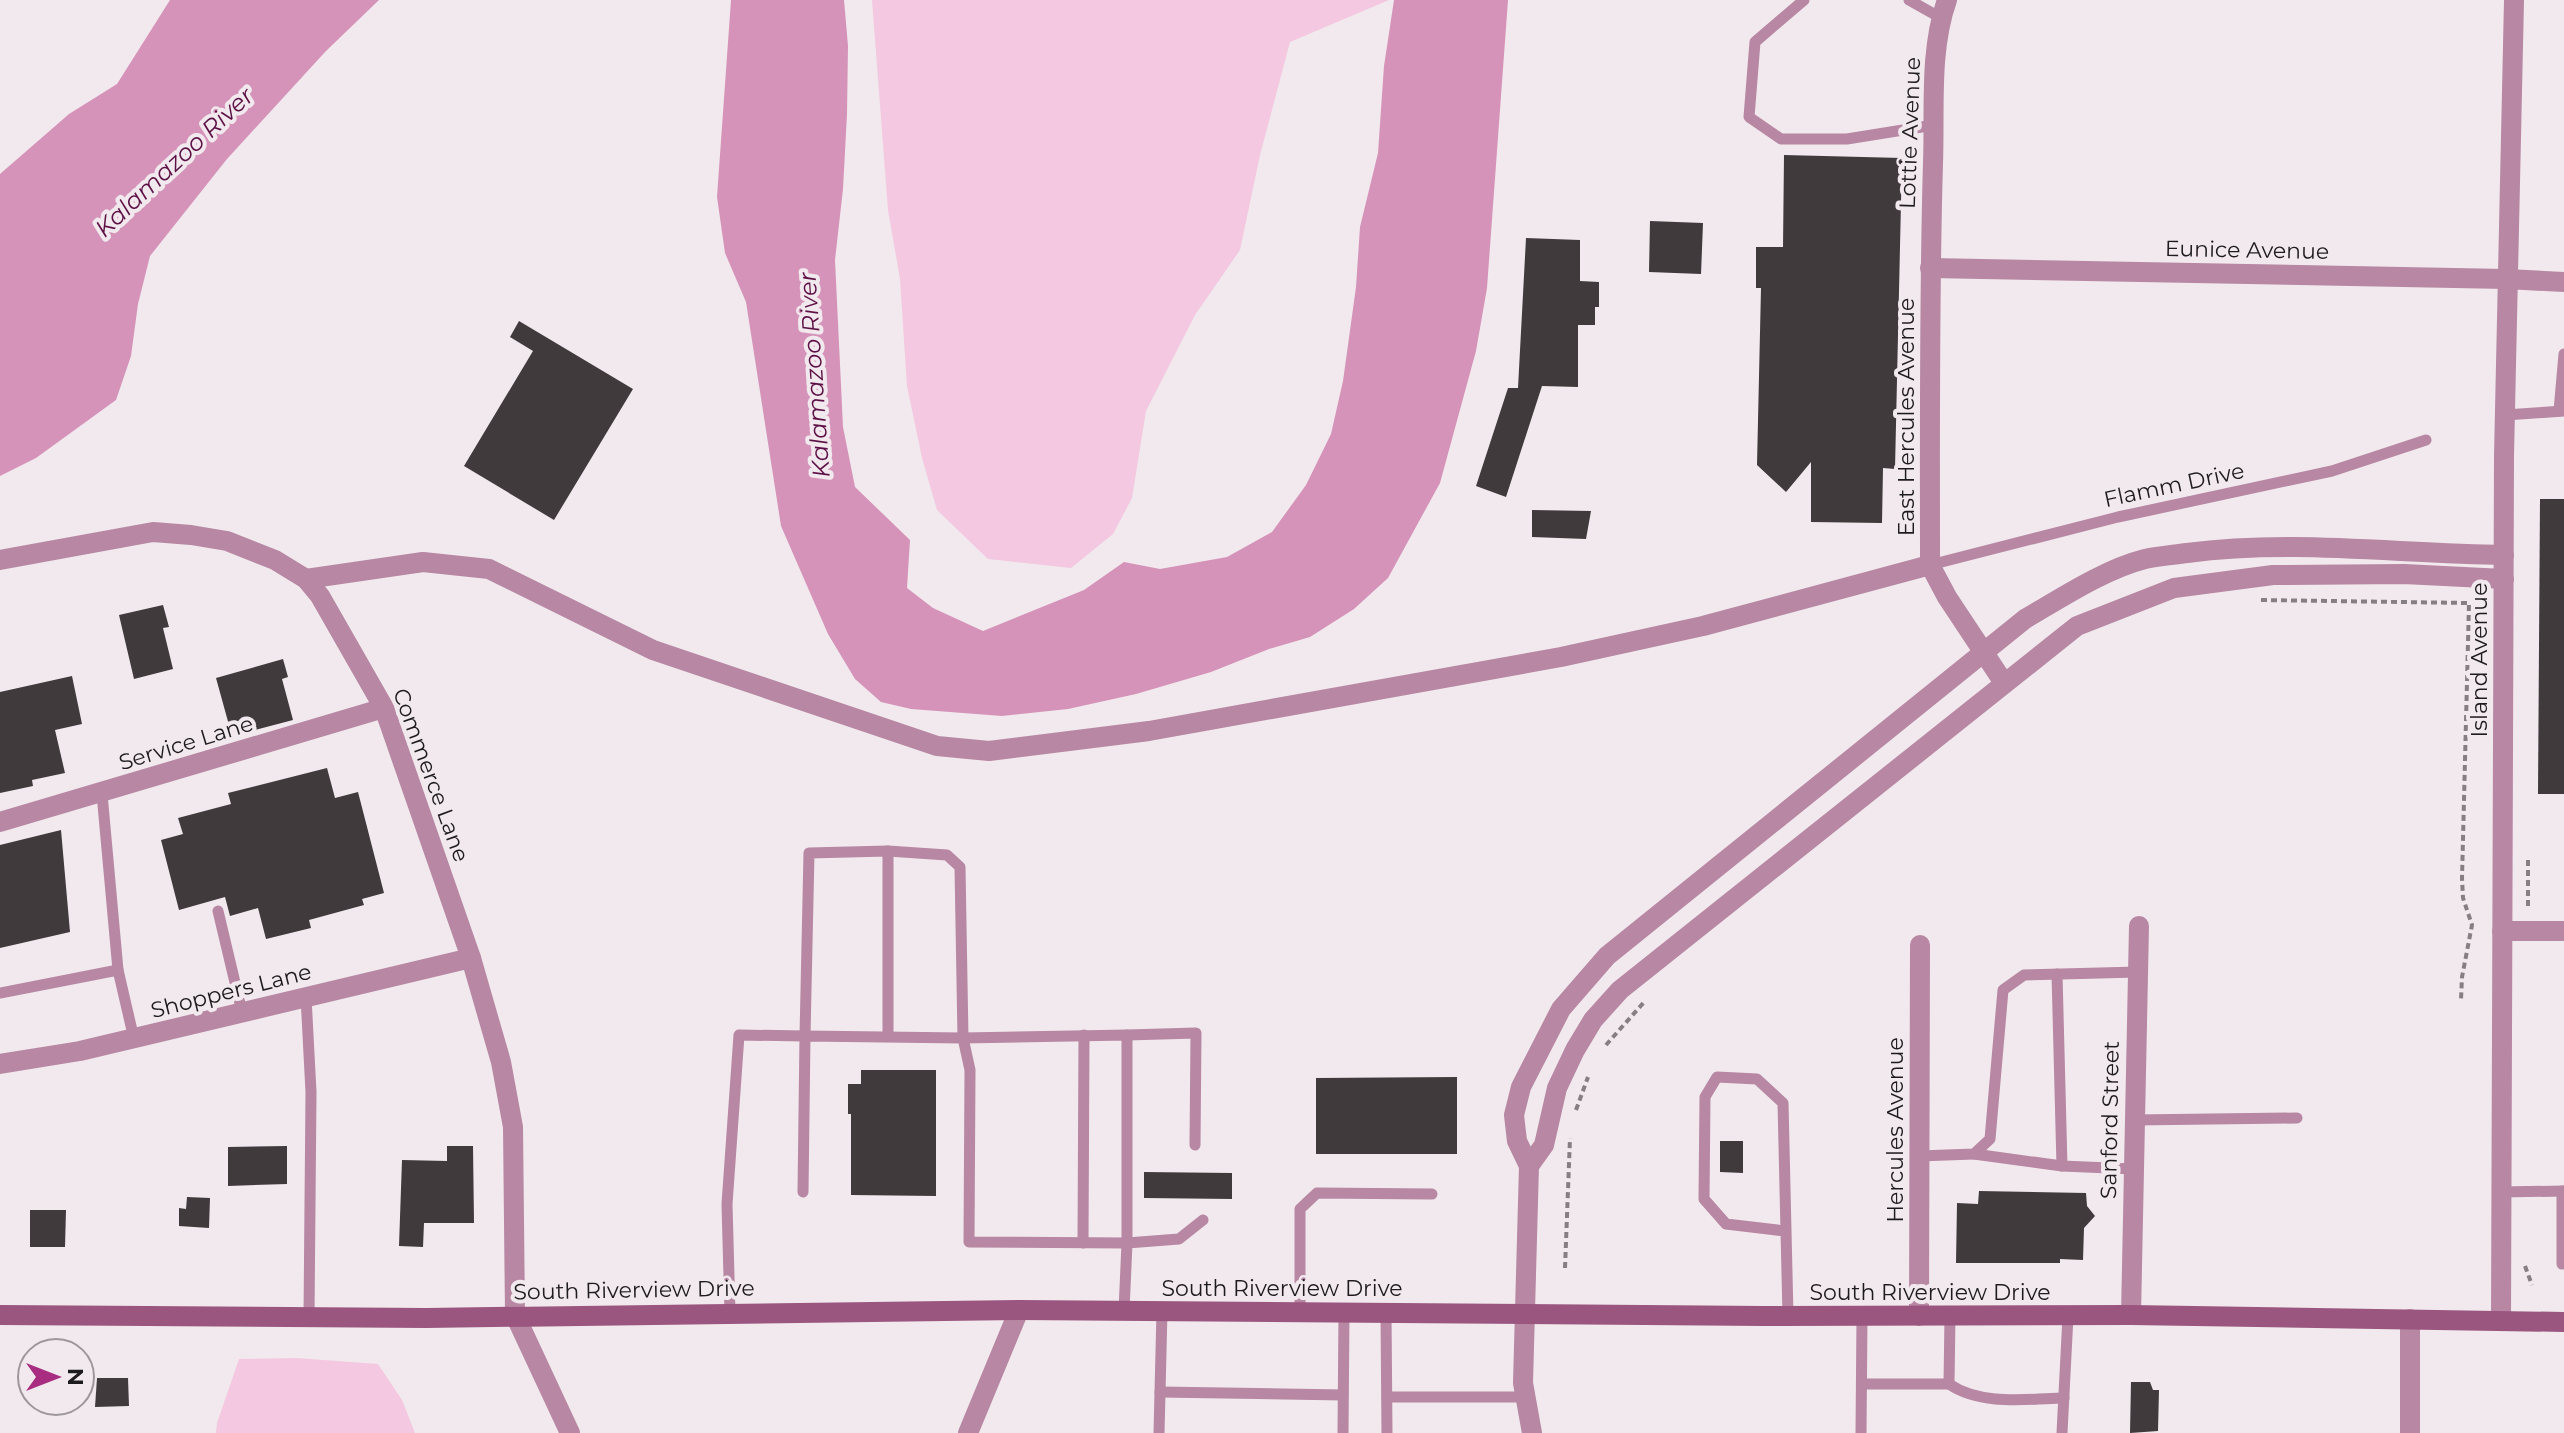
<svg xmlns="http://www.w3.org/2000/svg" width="2564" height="1433" viewBox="0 0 2564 1433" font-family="Montserrat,sans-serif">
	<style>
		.green { fill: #f3c8e0 }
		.water { fill: #d593b9 }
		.building { fill: #403a3d }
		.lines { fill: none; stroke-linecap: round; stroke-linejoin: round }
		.path { stroke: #857f82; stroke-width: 4; stroke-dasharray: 6 4; stroke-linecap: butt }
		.lane { stroke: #b787a3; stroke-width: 11 }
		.street { stroke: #b787a3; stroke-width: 20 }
		.secondary { stroke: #9a567f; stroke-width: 20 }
		.labels { text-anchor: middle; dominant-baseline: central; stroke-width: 8; stroke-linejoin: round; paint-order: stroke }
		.street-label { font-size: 22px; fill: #1e1b1d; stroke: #f1e9ed }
		.water-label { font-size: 24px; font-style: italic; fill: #5d1045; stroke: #f1e9ed }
	</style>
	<rect width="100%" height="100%" fill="#f1e9ed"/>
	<!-- green -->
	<g class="green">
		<path d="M 872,0 L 1389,0 L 1290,42 L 1260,155 L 1240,250 L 1195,315 L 1146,411 L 1132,498 L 1113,534 L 1071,568 L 988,559 L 937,510 L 922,458 L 907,386 L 900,279 L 888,210 Z"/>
		<path d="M 296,1358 L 378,1364 L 402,1400 L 415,1433 L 216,1433 L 217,1423 L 239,1359 Z"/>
	</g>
	<!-- water -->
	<g class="water">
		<path d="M 170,0 L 379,0 L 326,51 L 227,159 L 150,256 L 138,304 L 131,356 L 116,400 L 36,458 L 0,476 L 0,174 L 69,114 L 117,84 Z"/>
		<path d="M 731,0 L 844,0 L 848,46 L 847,114 L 843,189 L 835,260 L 843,427 L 855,487 L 910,540 L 907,588 L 933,608 L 983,631 L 1084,590 L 1124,562 L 1160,569 L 1227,557 L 1272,532 L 1306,485 L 1331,434 L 1343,381 L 1356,287 L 1360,227 L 1378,153 L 1384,66 L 1394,0 L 1508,0 L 1487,288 L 1476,351 L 1440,483 L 1388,578 L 1354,609 L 1310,637 L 1269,649 L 1211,672 L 1136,694 L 1068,709 L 1002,716 L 911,709 L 881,702 L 855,679 L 828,634 L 781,526 L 746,302 L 725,253 L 717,197 Z"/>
	</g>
	<!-- building -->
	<g class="building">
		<path d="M 1784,155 L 1902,158 L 1895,469 L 1883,468 L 1882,523 L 1811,522 L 1811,462 L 1786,492 L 1757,465 L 1761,288 L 1756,288 L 1756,247 L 1783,247 Z"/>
		<path d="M 1650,221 L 1703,223 L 1701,274 L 1649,272 Z"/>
		<path d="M 1526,238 L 1580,240 L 1580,281 L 1599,282 L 1599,307 L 1595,307 L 1595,325 L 1578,325 L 1578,387 L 1542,386 L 1506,497 L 1476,486 L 1508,388 L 1518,388 Z"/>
		<path d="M 519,321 L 633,389 L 554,520 L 464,466 L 533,351 L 510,337 Z"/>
		<path d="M 2540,499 L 2564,499 L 2564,794 L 2538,794 Z"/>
		<path d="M 1532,510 L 1591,511 L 1586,539 L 1532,537 Z"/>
		<path d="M 163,605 L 169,627 L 163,628 L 173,669 L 134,679 L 119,615 Z"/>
		<path d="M 283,659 L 288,677 L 282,679 L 293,720 L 232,736 L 216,678 Z"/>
		<path d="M 72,676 L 82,724 L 55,730 L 65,773 L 32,780 L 33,786 L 0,793 L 0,692 Z"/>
		<path d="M 327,768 L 335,798 L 358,792 L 384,893 L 362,899 L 364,905 L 309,920 L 311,928 L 266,939 L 258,908 L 230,916 L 225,897 L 179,910 L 161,840 L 183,834 L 178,818 L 231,804 L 228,793 Z"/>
		<path d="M 61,830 L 70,932 L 0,948 L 0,845 Z"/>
		<path d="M 861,1070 L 936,1070 L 936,1196 L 851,1195 L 851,1114 L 848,1114 L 848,1084 L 861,1084 Z"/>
		<path d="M 1457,1077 L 1457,1154 L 1316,1154 L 1316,1078 Z"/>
		<path d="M 1720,1141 L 1743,1141 L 1743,1173 L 1720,1172 Z"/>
		<path d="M 287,1146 L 287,1184 L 228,1186 L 228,1147 Z"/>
		<path d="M 447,1146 L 473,1146 L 474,1223 L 424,1223 L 423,1247 L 399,1246 L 402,1160 L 447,1161 Z"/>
		<path d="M 1144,1172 L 1232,1173 L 1232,1199 L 1144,1198 Z"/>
		<path d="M 1979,1191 L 2086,1193 L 2087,1206 L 2095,1216 L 2084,1228 L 2083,1260 L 2060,1259 L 2060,1263 L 1956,1263 L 1957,1203 L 1978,1204 Z"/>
		<path d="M 187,1197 L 210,1198 L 209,1228 L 179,1226 L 179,1208 L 186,1209 Z"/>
		<path d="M 30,1210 L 66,1210 L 65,1247 L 30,1247 Z"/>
		<path d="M 97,1378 L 128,1378 L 129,1406 L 95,1407 Z"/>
		<path d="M 2131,1382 L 2150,1382 L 2153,1390 L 2159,1390 L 2158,1431 L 2130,1433 Z"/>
	</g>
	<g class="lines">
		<!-- path -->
		<g class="path">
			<path d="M 2261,600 L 2469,603 L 2462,878 L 2463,898 L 2472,925 L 2462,977 L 2461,1000"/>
			<path d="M 2528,860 L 2528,909"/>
			<path d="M 1606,1045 L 1645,1001"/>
			<path d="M 1576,1110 L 1588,1077"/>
			<path d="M 2525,1266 L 2532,1285"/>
			<path d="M 1565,1268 L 1570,1138"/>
		</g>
		<!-- lane -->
		<g class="lane">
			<path d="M 1804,0 L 1755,42 L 1749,117 L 1781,139 L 1847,139 L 1934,125"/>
			<path d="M 1909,0 L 1941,18"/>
			<path d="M 2559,411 L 2564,354"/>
			<path d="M 2505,415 L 2564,411"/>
			<path d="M 1930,565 L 2118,517 L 2332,471 L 2426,440"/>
			<path d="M 102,794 L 118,970 L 134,1039"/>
			<path d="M 888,851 L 947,855 L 960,867 L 963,1038 L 1127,1035 L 1127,1243 L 1179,1239 L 1203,1220"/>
			<path d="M 218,911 L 242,1012"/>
			<path d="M 2057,974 L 2062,1166"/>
			<path d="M 0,993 L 118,970"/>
			<path d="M 306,997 L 311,1092 L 309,1317"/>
			<path d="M 1127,1035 L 1196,1033 L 1195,1145"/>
			<path d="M 2134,1120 L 2297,1118"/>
			<path d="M 1974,1154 L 2062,1166 L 2133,1169"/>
			<path d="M 1919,1156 L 1974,1154 L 1990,1139 L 2003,990 L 2024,975 L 2138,972"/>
			<path d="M 803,1192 L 805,1036 L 963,1038 L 970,1070 L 969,1242 L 1127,1243 L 1124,1311"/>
			<path d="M 2501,1192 L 2564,1191"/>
			<path d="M 1785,1231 L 1726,1224 L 1704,1199 L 1705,1097 L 1717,1077 L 1757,1079 L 1783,1103 L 1788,1316"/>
			<path d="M 1083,1243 L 1084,1035"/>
			<path d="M 2562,1264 L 2562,1191"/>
			<path d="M 1300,1312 L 1300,1209 L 1317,1193 L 1432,1194"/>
			<path d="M 730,1313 L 727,1204 L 739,1035 L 805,1036 L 809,853 L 888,851 L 888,1036"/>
			<path d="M 1386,1313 L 1387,1433"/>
			<path d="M 1950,1316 L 1949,1384 C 1981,1406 2028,1399 2064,1398"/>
			<path d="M 1863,1384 L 1949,1384"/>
			<path d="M 1160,1392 L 1343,1395"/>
			<path d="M 1387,1397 L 1525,1397"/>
			<path d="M 1159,1433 L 1162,1311"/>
			<path d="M 1343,1433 L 1344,1312"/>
			<path d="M 1861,1433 L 1862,1316"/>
			<path d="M 2062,1433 L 2068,1316"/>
		</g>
		<!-- street -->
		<g class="street">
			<path d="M 1947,0 C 1929,51 1935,110 1933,163 C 1929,297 1930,431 1930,565 L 1947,597 L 2004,683"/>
			<path d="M 1930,268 L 2506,279 L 2564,282"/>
			<path d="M 0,560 L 153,532 L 191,535 L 227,541 L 275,560 L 306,579 L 320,596 L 384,708 L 471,958 L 501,1062 L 513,1127 L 515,1315 L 570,1433"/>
			<path d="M 306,579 L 423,562 L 489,569 L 653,650 L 937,746 L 989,751 L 1149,731 L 1561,657 L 1703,626 L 1930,565"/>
			<path d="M 0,822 L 384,708"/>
			<path d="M 2502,931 L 2564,931"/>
			<path d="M 0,1064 L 80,1051 L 471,958"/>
			<path d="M 1529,1166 L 1544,1145 L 1557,1088 L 1575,1050 L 1593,1020 L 1620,990 L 2077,626 L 2174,588 L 2273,575 L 2404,574 L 2504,579"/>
			<path d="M 2131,1315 L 2139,926"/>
			<path d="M 1919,1316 L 1920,945"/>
			<path d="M 2410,1319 L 2410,1433"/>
			<path d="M 2501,1320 L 2504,456 L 2514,0"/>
			<path d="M 968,1433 L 1019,1310"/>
			<path d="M 1532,1433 L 1523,1383 L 1529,1166 L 1517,1141 L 1514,1115 L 1521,1087 L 1561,1009 L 1607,956 L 2025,619 C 2061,598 2105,569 2145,559 C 2159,556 2173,555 2187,553 C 2293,539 2398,554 2504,555"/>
		</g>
		<!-- secondary -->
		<path class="secondary" d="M 0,1315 L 426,1318 L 1019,1310 L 1763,1316 L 2131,1315 L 2564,1322"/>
	</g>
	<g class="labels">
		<!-- street labels -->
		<g class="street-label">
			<text transform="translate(1910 133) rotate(-88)">Lottie Avenue</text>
			<text transform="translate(2247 250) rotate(1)">Eunice Avenue</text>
			<text transform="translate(1906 417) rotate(-90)">East Hercules Avenue</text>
			<text transform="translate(2174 485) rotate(-12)">Flamm Drive</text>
			<text transform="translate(2479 660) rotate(-90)">Island Avenue</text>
			<text transform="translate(186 743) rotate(-17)">Service Lane</text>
			<text transform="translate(431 775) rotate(70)">Commerce Lane</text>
			<text transform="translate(231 991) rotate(-14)">Shoppers Lane</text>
			<text transform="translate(2110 1120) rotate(-89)">Sanford Street</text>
			<text transform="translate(1895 1130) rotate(-90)">Hercules Avenue</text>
			<text x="1282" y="1288">South Riverview Drive</text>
			<text transform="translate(634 1290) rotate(-1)">South Riverview Drive</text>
			<text x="1930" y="1292">South Riverview Drive</text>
		</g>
		<!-- water labels -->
		<g class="water-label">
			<text transform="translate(174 162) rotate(-43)">Kalamazoo River</text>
			<text transform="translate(814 375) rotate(-94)">Kalamazoo River</text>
		</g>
	</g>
	<!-- north arrow -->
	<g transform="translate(56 1377) rotate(90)"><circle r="38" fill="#f1e9ed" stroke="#9d979a" stroke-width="2"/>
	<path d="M0-6L14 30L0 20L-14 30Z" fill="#a82d80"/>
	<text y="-12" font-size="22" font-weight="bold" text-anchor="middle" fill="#1e1b1d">N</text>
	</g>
</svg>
